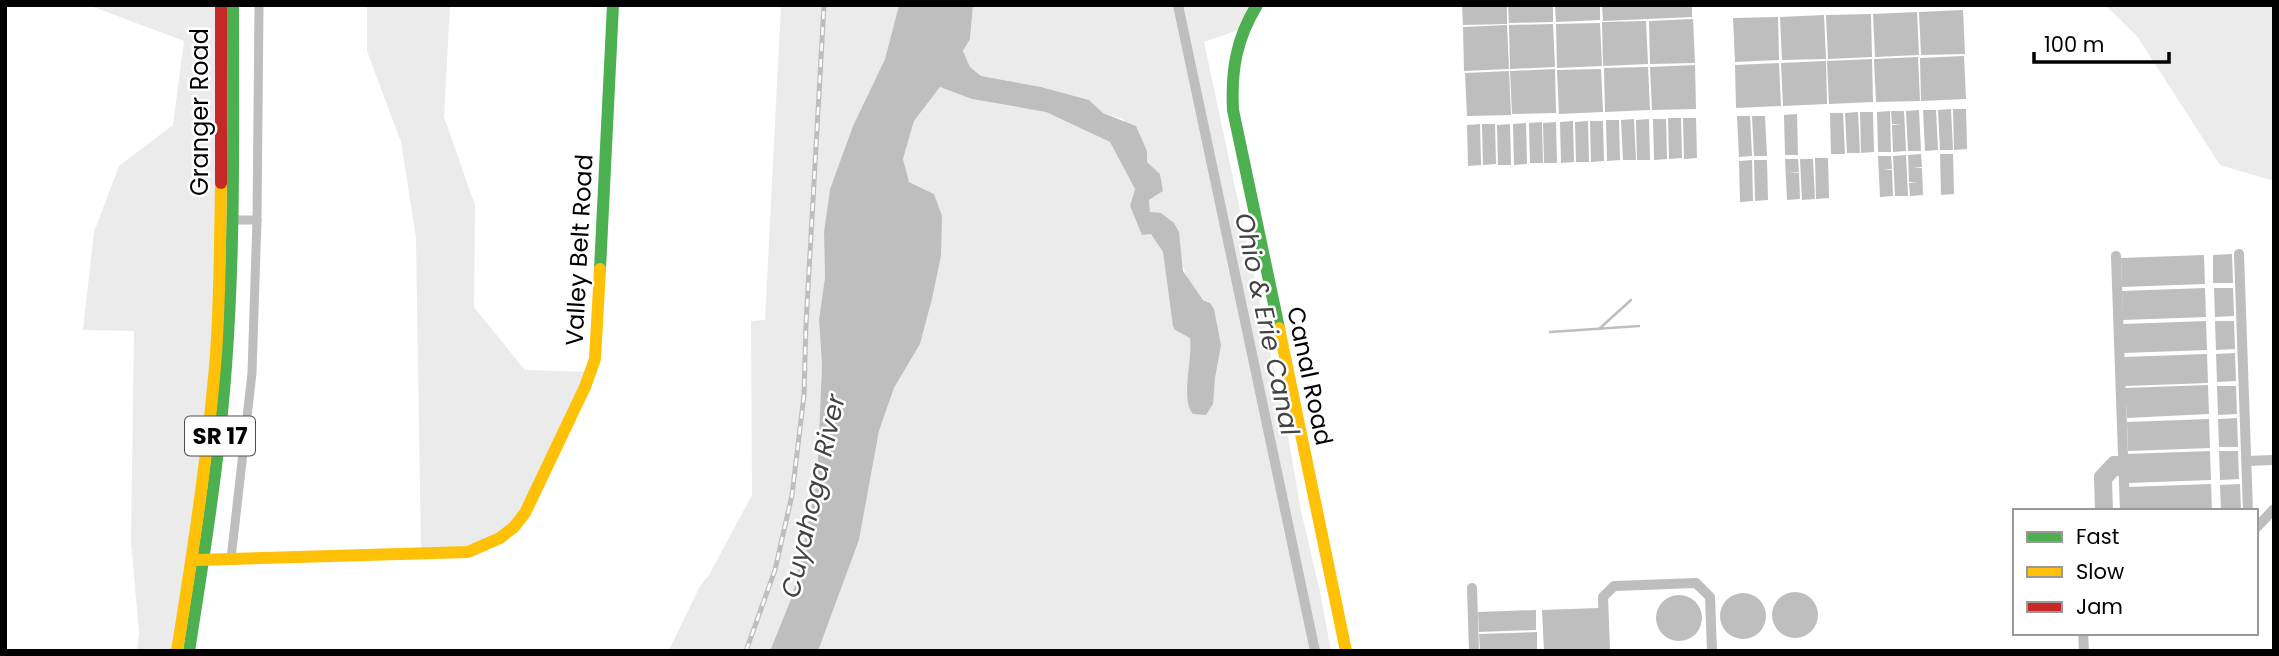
<svg xmlns="http://www.w3.org/2000/svg" width="2279" height="656" viewBox="0 0 2279 656" font-family="Poppins,sans-serif">
	<style>
		.green { fill: #ebebeb }
		.water { fill: #bebebe }
		.lines { fill: none; stroke-linecap: round; stroke-linejoin: round }
		.stream { stroke: #bebebe; stroke-width: 2.5 }
		.canal { stroke: #bebebe; stroke-width: 10 }
		.street { stroke: #bebebe; stroke-width: 9 }
		.fast { stroke: #4caf50; stroke-width: 12 }
		.slow { stroke: #ffc107; stroke-width: 12 }
		.jam { stroke: #c62828; stroke-width: 12 }
		.rail-casing { stroke: #bebebe; stroke-width: 5 }
		.rail { stroke: #fff; stroke-width: 2.5; stroke-dasharray: 8; stroke-linecap: butt }
		.labels { text-anchor: middle; dominant-baseline: central; stroke-width: 5; stroke-linejoin: round; paint-order: stroke }
		.shield { fill: #fff; stroke: #4c4c4c; stroke-width: 2 }
		.shield-label { font-size: 23px; font-weight: bold; fill: #000 }
		.street-label { font-size: 24px; fill: #000; stroke: #fff }
		.water-label { font-size: 26px; font-style: italic; fill: #434343; stroke: #fff }
	</style>
	<rect width="100%" height="100%" fill="#fff"/>
	<!-- green -->
	<g class="green">
		<path d="M 88,5 L 221,5 L 218,310 L 177,651 L 137,651 L 139,633 L 131,541 L 134,331 L 83,330 L 94,232 L 119,166 L 173,125 L 184,41 Z"/>
		<path d="M 367,5 L 450,5 L 444,117 L 475,205 L 474,307 L 525,370 L 591,372 L 525,513 L 489,546 L 421,553 L 416,238 L 401,142 L 367,51 Z"/>
		<path d="M 781,5 L 899,5 L 885,59 L 853,126 L 830,189 L 824,232 L 825,277 L 819,320 L 822,365 L 817,481 L 793,594 L 770,651 L 666,651 L 670,648 L 700,586 L 709,575 L 752,495 L 751,321 L 765,320 Z"/>
		<path d="M 973,5 L 1257,5 L 1244,28 L 1204,42 L 1287,430 L 1301,511 L 1320,591 L 1331,651 L 818,651 L 859,540 L 879,431 L 894,388 L 920,344 L 932,299 L 941,256 L 934,194 L 909,182 L 903,159 L 914,121 L 940,87 L 972,99 L 1021,108 L 1038,108 L 1110,142 L 1135,189 L 1130,206 L 1142,235 L 1151,233 L 1163,252 L 1175,330 L 1188,337 L 1217,329 L 1216,317 L 1210,303 C 1184,291 1180,257 1179,232 L 1150,212 L 1149,200 L 1163,191 L 1160,174 L 1147,162 L 1123,119 L 1103,113 L 1089,100 L 1041,87 L 981,76 L 970,67 L 963,51 L 970,39 Z"/>
		<path d="M 2105,5 L 2274,5 L 2274,181 L 2220,165 L 2137,36 Z"/>
	</g>
	<!-- water -->
	<g class="water">
		<path d="M 899,5 L 973,5 L 970,39 L 963,51 L 970,67 L 981,76 L 1041,87 L 1089,100 L 1103,113 L 1136,126 L 1147,151 L 1147,162 L 1160,174 L 1163,191 L 1149,200 L 1150,212 L 1161,213 L 1174,223 L 1179,232 L 1183,271 L 1203,300 L 1210,303 L 1214,309 L 1221,345 L 1215,378 L 1213,404 L 1206,415 L 1193,414 C 1180,399 1193,360 1190,338 L 1175,330 L 1173,326 L 1163,252 L 1151,234 L 1142,235 L 1130,206 L 1135,189 L 1110,142 L 1046,112 L 972,99 L 940,87 L 914,121 L 903,159 L 909,182 L 934,194 L 942,216 L 941,256 L 932,299 L 920,344 L 894,388 L 879,431 L 859,540 L 818,651 L 770,651 L 793,594 L 817,481 L 822,365 L 819,320 L 825,277 L 824,232 L 830,189 L 853,126 L 885,59 Z"/>
		<path d="M 1462,5 L 1507,5 L 1507,24 L 1463,25 Z"/>
		<path d="M 1508,5 L 1553,5 L 1553,22 L 1509,23 Z"/>
		<path d="M 1555,5 L 1600,5 L 1600,20 L 1556,22 Z"/>
		<path d="M 1602,5 L 1692,5 L 1692,17 L 1603,21 Z"/>
		<path d="M 1963,10 L 1965,54 L 1921,55 L 1919,12 Z"/>
		<path d="M 1917,12 L 1919,55 L 1875,57 L 1873,14 Z"/>
		<path d="M 1871,14 L 1872,57 L 1828,59 L 1826,15 Z"/>
		<path d="M 1824,15 L 1826,59 L 1782,60 L 1780,17 Z"/>
		<path d="M 1778,17 L 1779,60 L 1735,62 L 1733,18 Z"/>
		<path d="M 1693,19 L 1695,63 L 1650,64 L 1649,21 Z"/>
		<path d="M 1646,21 L 1648,64 L 1603,66 L 1602,22 Z"/>
		<path d="M 1600,23 L 1602,66 L 1557,68 L 1556,24 Z"/>
		<path d="M 1553,24 L 1555,67 L 1510,69 L 1509,25 Z"/>
		<path d="M 1507,25 L 1509,69 L 1464,71 L 1463,27 Z"/>
		<path d="M 1964,56 L 1966,99 L 1921,101 L 1920,58 Z"/>
		<path d="M 1918,57 L 1920,101 L 1876,102 L 1874,59 Z"/>
		<path d="M 1872,59 L 1873,102 L 1829,104 L 1827,61 Z"/>
		<path d="M 1826,61 L 1827,104 L 1783,106 L 1781,63 Z"/>
		<path d="M 1779,63 L 1781,106 L 1736,108 L 1735,65 Z"/>
		<path d="M 1695,65 L 1696,109 L 1652,110 L 1650,67 Z"/>
		<path d="M 1648,67 L 1650,110 L 1605,112 L 1604,68 Z"/>
		<path d="M 1555,69 L 1556,113 L 1512,114 L 1510,71 Z"/>
		<path d="M 1601,69 L 1603,112 L 1559,114 L 1557,70 Z"/>
		<path d="M 1509,71 L 1511,115 L 1467,116 L 1465,73 Z"/>
		<path d="M 1951,109 L 1953,150 L 1940,150 L 1938,110 Z"/>
		<path d="M 1953,109 L 1966,109 L 1967,149 L 1954,150 Z"/>
		<path d="M 1919,110 L 1921,151 L 1908,151 L 1906,111 Z"/>
		<path d="M 1923,110 L 1936,110 L 1938,150 L 1925,151 Z"/>
		<path d="M 1890,111 L 1891,152 L 1878,152 L 1877,112 Z"/>
		<path d="M 1891,111 L 1904,111 L 1906,151 L 1893,152 L 1892,125 L 1902,124 L 1892,124 Z"/>
		<path d="M 1858,112 L 1860,153 L 1847,153 L 1845,113 Z"/>
		<path d="M 1860,112 L 1873,112 L 1874,152 L 1861,153 Z"/>
		<path d="M 1830,113 L 1843,113 L 1845,154 L 1831,154 Z"/>
		<path d="M 1797,114 L 1798,155 L 1785,155 L 1784,115 Z"/>
		<path d="M 1737,116 L 1750,116 L 1752,156 L 1739,157 Z"/>
		<path d="M 1752,116 L 1765,116 L 1767,156 L 1754,156 Z"/>
		<path d="M 1668,118 L 1681,118 L 1682,158 L 1669,159 Z"/>
		<path d="M 1683,118 L 1696,118 L 1697,158 L 1684,159 Z"/>
		<path d="M 1634,119 L 1636,160 L 1623,160 L 1621,120 Z"/>
		<path d="M 1649,119 L 1650,160 L 1637,160 L 1636,120 Z"/>
		<path d="M 1653,119 L 1666,119 L 1667,159 L 1654,160 Z"/>
		<path d="M 1606,120 L 1619,120 L 1620,160 L 1607,161 Z"/>
		<path d="M 1573,121 L 1574,162 L 1561,163 L 1560,122 Z"/>
		<path d="M 1588,121 L 1589,162 L 1576,162 L 1575,122 Z"/>
		<path d="M 1590,121 L 1603,121 L 1604,161 L 1591,162 Z"/>
		<path d="M 1542,122 L 1543,163 L 1530,163 L 1529,123 Z"/>
		<path d="M 1556,122 L 1557,163 L 1544,163 L 1543,123 Z"/>
		<path d="M 1526,123 L 1527,164 L 1514,165 L 1513,124 Z"/>
		<path d="M 1480,124 L 1481,165 L 1468,166 L 1467,125 Z"/>
		<path d="M 1482,124 L 1495,124 L 1496,164 L 1483,165 Z"/>
		<path d="M 1510,124 L 1511,165 L 1498,165 L 1497,125 Z"/>
		<path d="M 1921,154 L 1922,167 L 1912,168 L 1922,168 L 1923,195 L 1910,196 L 1909,183 L 1918,182 L 1909,182 L 1908,155 Z"/>
		<path d="M 1940,154 L 1953,154 L 1954,194 L 1941,195 Z"/>
		<path d="M 1906,155 L 1908,196 L 1895,196 L 1893,156 Z"/>
		<path d="M 1878,156 L 1891,156 L 1892,169 L 1883,169 L 1892,170 L 1893,196 L 1880,197 Z"/>
		<path d="M 1815,158 L 1828,158 L 1829,198 L 1816,199 Z"/>
		<path d="M 1785,159 L 1798,159 L 1799,172 L 1789,173 L 1799,173 L 1800,199 L 1787,200 Z"/>
		<path d="M 1800,159 L 1813,159 L 1815,199 L 1802,200 Z"/>
		<path d="M 1752,160 L 1753,201 L 1740,202 L 1739,161 Z"/>
		<path d="M 1754,160 L 1767,160 L 1768,200 L 1755,201 Z"/>
		<path d="M 2232,254 L 2233,283 L 2213,283 L 2213,255 Z"/>
		<path d="M 2204,255 L 2205,284 L 2122,287 L 2121,258 Z"/>
		<path d="M 2205,288 L 2206,317 L 2123,320 L 2122,291 Z"/>
		<path d="M 2214,288 L 2233,288 L 2234,316 L 2215,317 Z"/>
		<path d="M 2206,321 L 2207,350 L 2124,353 L 2123,324 Z"/>
		<path d="M 2215,321 L 2234,321 L 2235,349 L 2216,350 Z"/>
		<path d="M 2235,353 L 2236,381 L 2217,382 L 2216,354 Z"/>
		<path d="M 2207,354 L 2208,383 L 2125,386 L 2124,357 Z"/>
		<path d="M 2208,385 L 2209,414 L 2127,418 L 2125,388 Z"/>
		<path d="M 2217,386 L 2236,386 L 2237,414 L 2218,415 Z"/>
		<path d="M 2237,418 L 2238,447 L 2219,447 L 2218,419 Z"/>
		<path d="M 2209,419 L 2210,448 L 2128,451 L 2127,422 Z"/>
		<path d="M 2210,451 L 2211,480 L 2128,483 L 2127,454 Z"/>
		<path d="M 2219,451 L 2238,451 L 2239,479 L 2220,480 Z"/>
		<path d="M 2211,484 L 2212,511 L 2129,511 L 2128,487 Z"/>
		<path d="M 2240,484 L 2241,511 L 2221,511 L 2220,485 Z"/>
		<circle cx="1795" cy="615" r="23"/>
		<circle cx="1743" cy="616" r="23"/>
		<circle cx="1679" cy="618" r="23"/>
		<path d="M 1599,608 L 1601,650 L 1544,651 L 1542,610 Z"/>
		<path d="M 1536,610 L 1536,630 L 1479,632 L 1478,612 Z"/>
		<path d="M 1537,632 L 1537,651 L 1480,651 L 1479,634 Z"/>
	</g>
	<g class="lines">
		<!-- stream -->
		<g class="stream">
			<path d="M 1599,329 L 1631,300"/>
			<path d="M 1550,332 L 1639,326"/>
		</g>
		<!-- canal -->
		<g class="canal">
			<path d="M 1178,5 L 1315,651"/>
			<path d="M 2239,254 L 2248,511"/>
			<path d="M 2116,256 L 2125,511"/>
			<path d="M 2247,461 L 2274,460"/>
			<path d="M 2100,511 L 2099,476 L 2113,461 L 2123,461"/>
			<path d="M 2108,511 L 2107,480 L 2115,471 L 2123,471"/>
			<path d="M 2256,528 L 2274,509"/>
			<path d="M 1472,588 L 1474,651"/>
			<path d="M 2083,633 L 2084,651"/>
			<path d="M 1605,651 L 1603,597 L 1614,586 L 1696,583 L 1710,597 L 1712,651"/>
		</g>
		<!-- street -->
		<g class="street">
			<path d="M 231,220 L 257,220"/>
			<path d="M 231,559 L 252,373 L 257,220 L 259,5"/>
		</g>
		<!-- fast -->
		<g class="fast">
			<path d="M 1257,5 C 1236,39 1231,71 1233,110 L 1279,328"/>
			<path d="M 600,269 L 613,5"/>
			<path d="M 189,651 C 204,556 219,462 226,366 C 235,246 233,125 233,5"/>
		</g>
		<!-- slow -->
		<g class="slow">
			<path d="M 1279,328 L 1346,651"/>
			<path d="M 196,560 L 468,552 L 500,538 L 514,527 L 525,513 L 585,387 L 595,359 L 600,269"/>
			<path d="M 177,651 C 193,552 208,454 216,354 C 220,297 220,240 221,183"/>
		</g>
		<!-- jam -->
		<path class="jam" d="M 221,183 L 221,5"/>
		<!-- rail casing -->
		<g class="rail-casing">
			<path id="rail" d="M 746,651 L 775,570 L 792,495 L 804,395 L 806,324 L 824,5"/>
		</g>
		<!-- rail -->
		<use href="#rail" class="rail"/>
	</g>
	<g class="labels">
		<!-- shield labels -->
		<rect class="shield" x="185" y="416.5" width="70" height="39" rx="5"/>
		<g class="shield-label">
			<text x="220" y="436">SR 17</text>
		</g>
		<!-- street labels -->
		<g class="street-label">
			<text transform="translate(199 112) rotate(-90)">Granger Road</text>
			<text transform="translate(579 250) rotate(-87)">Valley Belt Road</text>
			<text transform="translate(1310 376) rotate(78)">Canal Road</text>
		</g>
		<!-- water labels -->
		<g class="water-label">
			<text transform="translate(1267 324) rotate(78)">Ohio &amp; Erie Canal</text>
			<text transform="translate(813 496) rotate(-77)">Cuyahoga River</text>
		</g>
	</g>
	<!-- border -->
	<rect width="2279" height="656" fill="none" stroke="#000000" stroke-width="14"/>
	<!-- legend -->
	<rect x="2013" y="509" width="245" height="126" fill="#ffffff" stroke="#999999" stroke-width="2"/>
	<rect x="2027" y="532" width="35" height="10" fill="#4caf50" stroke="#999999" stroke-width="2"/>
	<text x="2076" y="544" font-size="21" fill="#000000">Fast</text>
	<rect x="2027" y="567" width="35" height="10" fill="#ffc107" stroke="#999999" stroke-width="2"/>
	<text x="2076" y="579" font-size="21" fill="#000000">Slow</text>
	<rect x="2027" y="602" width="35" height="10" fill="#c62828" stroke="#999999" stroke-width="2"/>
	<text x="2076" y="614" font-size="21" fill="#000000">Jam</text>
	<!-- scale -->
	<path d="M2034 52v10h135v-10" fill="none" stroke="#000000" stroke-width="3.5"/>
	<text x="2044" y="52" font-size="21" fill="#000000" stroke="#ffffff" stroke-width="5" paint-order="stroke">100 m</text>
</svg>
